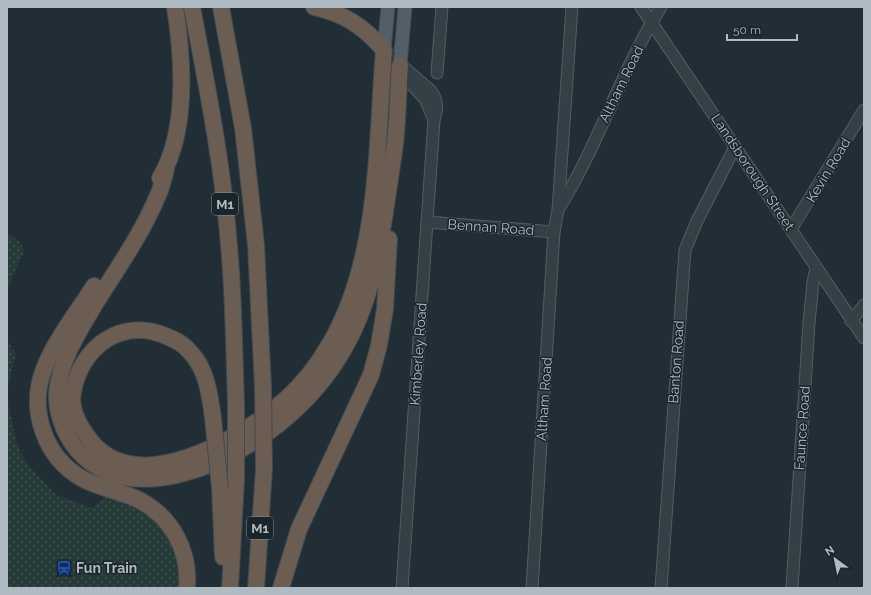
<svg xmlns="http://www.w3.org/2000/svg" width="871" height="595" viewBox="0 0 871 595" font-family="Raleway,sans-serif">
	<style>
		.park { fill: url(#park-dots) }
		.lines { fill: none; stroke-linecap: round; stroke-linejoin: round }
		.minor-casing { stroke: #525d64; stroke-width: 13 }
		.major-casing { stroke: #414b53; stroke-width: 15 }
		.highway-casing { stroke: #3f4a51; stroke-width: 18 }
		.minor { stroke: #353f46; stroke-width: 11 }
		.major { stroke: #535f66; stroke-width: 13 }
		.highway { stroke: #6c5d52; stroke-width: 16 }
		.highway-bridge-casing { stroke: #3f4a51; stroke-width: 18; stroke-linecap: butt }
		.highway-bridge { stroke: #6c5d52; stroke-width: 16 }
		.labels { text-anchor: middle; dominant-baseline: central; stroke-width: 3; stroke-linejoin: round; paint-order: stroke }
		.shield { fill: #1a242b; stroke: #828e95; stroke-width: 1 }
		.shield-label { font-size: 13px; font-weight: bold; fill: #afbbc3 }
		.street-label { font-size: 14px; fill: #afbbc3; stroke: #1a242b }
		.poi-label { font-size: 14px; font-weight: bold; fill: #afbbc3; stroke: #1a242b; text-anchor: start }
	</style>
	<defs>
		<pattern id="park-dots" width="8" height="8" patternUnits="userSpaceOnUse"><rect width="8" height="8" fill="#263b37"/><path d="M2 2h.1M6 6h.1" fill="none" stroke="#435552" stroke-width="1.8" stroke-linecap="round"/></pattern>
	</defs>
	<rect width="100%" height="100%" fill="#212e36"/>
	<!-- park -->
	<g class="park">
		<path d="M 7,233 L 21,243 L 24,251 L 7,290 Z"/>
		<path d="M 7,340 L 16,354 L 8,386 L 8,402 L 15,436 L 20,452 L 27,464 L 56,495 L 93,508 L 105,497 C 138,504 166,524 177,557 C 180,567 180,578 180,588 L 7,588 Z"/>
	</g>
	<g class="lines">
		<!-- minor casing -->
		<g class="minor-casing">
			<g id="minor">
				<path d="M 641,7 L 864,338"/>
				<path d="M 384,50 L 431,91 C 438,100 438,109 434,120 L 402,588"/>
				<path d="M 399,71 L 425,99 L 434,120"/>
				<path d="M 437,73 L 442,7"/>
				<path d="M 559,208 C 599,144 621,71 661,7"/>
				<path d="M 427,222 L 554,232"/>
				<path d="M 791,229 L 864,110"/>
				<path d="M 851,321 L 864,305"/>
				<path d="M 532,588 L 554,232 L 558,210 L 572,7"/>
				<path d="M 661,588 L 685,250 L 697,221 L 735,147"/>
				<path d="M 792,588 L 809,323 L 813,282 L 816,268"/>
			</g>
		</g>
		<!-- major casing -->
		<g class="major-casing">
			<g id="major">
				<path d="M 384,50 L 388,7"/>
				<path d="M 400,65 L 405,7"/>
			</g>
		</g>
		<!-- highway casing -->
		<g class="highway-casing">
			<g id="highway">
				<path d="M 192,7 C 207,86 223,166 229,246 C 234,299 234,351 236,404"/>
				<path d="M 221,7 L 243,128 L 256,245 L 263,387"/>
				<path d="M 166,169 C 164,177 162,187 158,195 C 142,234 117,269 95,304 C 78,333 60,360 57,393 C 56,416 67,441 83,456 C 137,507 231,462 279,424 C 305,403 329,376 345,347 C 369,305 377,260 385,213 C 388,190 392,167 395,144 C 398,118 398,92 400,65"/>
				<path d="M 160,178 C 188,132 183,58 175,7"/>
				<path d="M 94,286 C 77,313 55,340 44,369 C 28,410 45,458 83,479 C 100,488 120,491 137,499 C 172,516 190,551 187,588"/>
				<path d="M 213,418 C 210,396 207,370 191,353 C 184,344 176,340 166,336 C 121,317 81,347 73,392 C 69,410 80,427 90,440 C 137,501 243,437 285,400 C 303,384 319,363 331,342 C 380,256 376,147 384,50 C 363,26 345,14 314,7"/>
				<path d="M 220,488 L 223,557"/>
				<path d="M 230,588 L 236,480"/>
				<path d="M 256,588 L 264,469"/>
				<path d="M 281,588 L 299,529 L 371,375 L 379,345 L 385,309 L 389,239"/>
			</g>
		</g>
		<!-- minor -->
		<use href="#minor" class="minor"/>
		<!-- major -->
		<use href="#major" class="major"/>
		<!-- highway -->
		<use href="#highway" class="highway"/>
		<!-- highway-bridge casing -->
		<g class="highway-bridge-casing">
			<g id="highway-bridge">
				<path d="M 263,387 L 264,469"/>
				<path d="M 236,404 L 236,480"/>
				<path d="M 213,418 L 220,488"/>
			</g>
		</g>
		<!-- highway-bridge -->
		<use href="#highway-bridge" class="highway-bridge"/>
	</g>
	<!-- icons -->
	<defs>
		<g id="station-bare" transform="scale(1.2)"><path d="M-3-6H3Q5-6 5-4V2Q5 4 3 4L4.5 6H3L1.5 4h-3L-3 6H-4.5L-3 4Q-5 4-5 2V-4Q-5-6-3-6ZM-3.5-4v3h7v-3ZM-3.5 1v1.5H-2V1ZM2 1v1.5H3.5V1Z" fill="#1a4fb4" stroke="#1a242b" stroke-width="2.5" paint-order="stroke"/></g>
	</defs>
	<g fill-rule="evenodd">
		<use href="#station-bare" x="64" y="568"/>
	</g>
	<g class="labels">
		<!-- shield labels -->
		<g class="shield">
			<rect x="212" y="193" width="26" height="22" rx="3"/>
			<rect x="247" y="517" width="26" height="22" rx="3"/>
		</g>
		<g class="shield-label">
			<text x="225" y="204">M1</text>
			<text x="260" y="528">M1</text>
		</g>
		<!-- street labels -->
		<g class="street-label">
			<text transform="translate(621 84) rotate(-64)">Altham Road</text>
			<text transform="translate(828 170) rotate(-59)">Kevin Road</text>
			<text transform="translate(753 172) rotate(56)">Landsborough Street</text>
			<text transform="translate(491 227) rotate(4)">Bennan Road</text>
			<text transform="translate(418 354) rotate(-86)">Kimberley Road</text>
			<text transform="translate(676 362) rotate(-86)">Banton Road</text>
			<text transform="translate(544 399) rotate(-86)">Altham Road</text>
			<text transform="translate(802 428) rotate(-86)">Faunce Road</text>
		</g>
		<!-- poi labels -->
		<g class="poi-label">
			<text x="76" y="568">Fun Train</text>
		</g>
	</g>
	<!-- border -->
	<rect width="871" height="595" fill="none" stroke="#afbbc3" stroke-width="16"/>
	<!-- north arrow -->
	<g transform="translate(835 559) rotate(327)" stroke="#1a242b" stroke-width="3" paint-order="stroke">
	<path d="M0-3L7 15L0 10L-7 15Z" fill="#afbbc3"/>
	<text y="-6" font-size="11" font-weight="bold" text-anchor="middle" fill="#afbbc3">N</text>
	</g>
	<!-- scale -->
	<path d="M727 34v6h70v-6" fill="none" stroke="#afbbc3" stroke-width="2"/>
	<text x="733" y="34" font-size="12" fill="#afbbc3" stroke="#1a242b" stroke-width="3" paint-order="stroke">50 m</text>
</svg>
